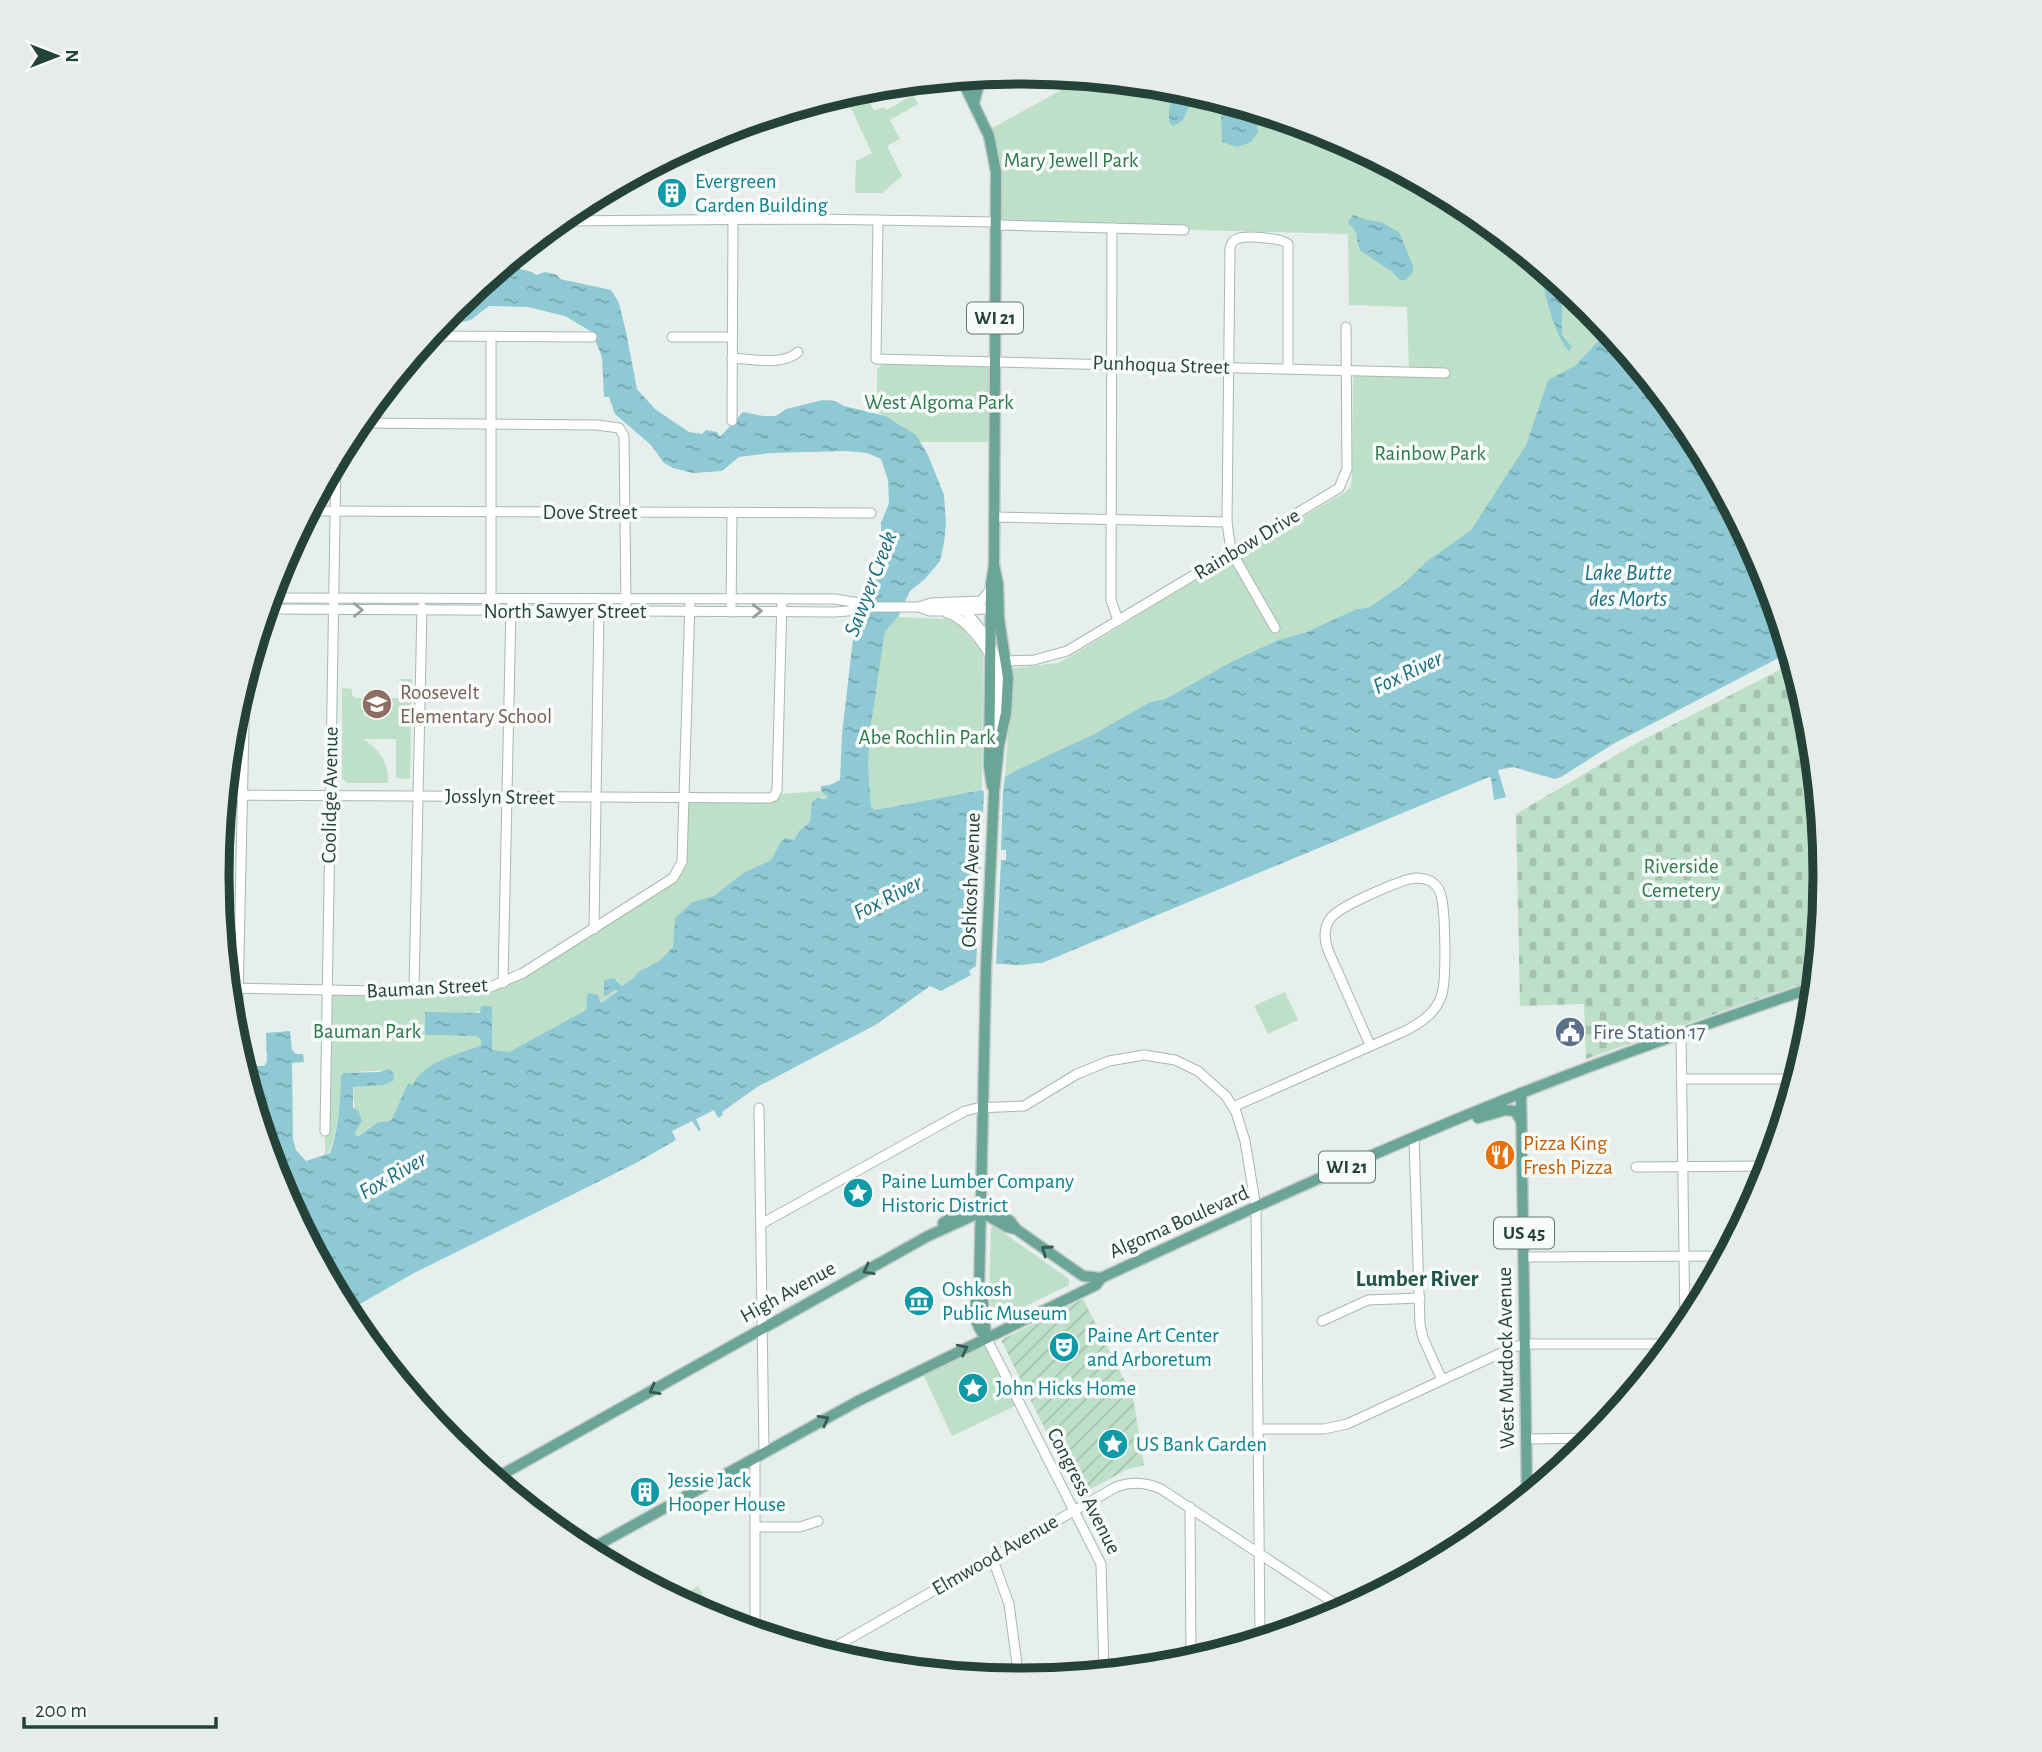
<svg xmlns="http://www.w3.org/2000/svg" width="2042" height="1752" viewBox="0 0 2042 1752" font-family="'Alegreya Sans',sans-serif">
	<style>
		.green { fill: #bfe0c8 }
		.cemetery { fill: url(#cemetery-stones) }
		.garden { fill: url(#garden-furrows) }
		.water { fill: url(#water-ripples) }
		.pier { fill: #e6efeb }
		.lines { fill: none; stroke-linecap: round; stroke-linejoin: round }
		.minor-casing { stroke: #a8b8b2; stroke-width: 11 }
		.major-casing { stroke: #c2cac8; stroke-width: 13 }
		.minor { stroke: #fff; stroke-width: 9 }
		.major { stroke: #6aa596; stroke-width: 10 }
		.oneway { stroke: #92a09c }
		.oneway2 { stroke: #365b51 }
		.labels { text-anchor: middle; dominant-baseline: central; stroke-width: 7; stroke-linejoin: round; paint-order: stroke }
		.shield { fill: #f7fbf9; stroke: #637a73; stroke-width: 2 }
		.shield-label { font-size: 19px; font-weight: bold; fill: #24423a }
		.park-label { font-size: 21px; fill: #2d7a4b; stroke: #f7fbf9 }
		.culture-label { font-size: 21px; fill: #0d838f; stroke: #f7fbf9; text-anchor: start }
		.street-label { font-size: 21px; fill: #24423a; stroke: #f7fbf9 }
		.education-label { font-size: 21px; fill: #785e54; stroke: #f7fbf9; text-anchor: start }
		.service-label { font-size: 21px; fill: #4e5e75; stroke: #f7fbf9; text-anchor: start }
		.food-label { font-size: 21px; fill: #c56008; stroke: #f7fbf9; text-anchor: start }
		.water-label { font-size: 23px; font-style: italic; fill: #1c6f80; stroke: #f7fbf9 }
		.neighbourhood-label { font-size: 23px; font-weight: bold; fill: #1f5548; stroke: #f7fbf9 }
		.rim { fill: none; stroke: #24423a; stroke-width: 9 }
	</style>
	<defs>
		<pattern id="cemetery-stones" width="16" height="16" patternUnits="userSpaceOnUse" patternTransform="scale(1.75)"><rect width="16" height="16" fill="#bfe0c8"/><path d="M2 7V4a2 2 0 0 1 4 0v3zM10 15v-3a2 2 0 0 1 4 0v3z" fill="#a4c1ad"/></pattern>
		<pattern id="garden-furrows" width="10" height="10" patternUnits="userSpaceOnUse" patternTransform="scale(1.75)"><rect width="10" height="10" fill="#bfe0c8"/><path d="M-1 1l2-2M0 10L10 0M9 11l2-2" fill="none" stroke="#a4c1ad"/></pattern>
		<pattern id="water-ripples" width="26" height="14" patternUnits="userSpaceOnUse" patternTransform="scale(1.75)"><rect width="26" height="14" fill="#8ec9d4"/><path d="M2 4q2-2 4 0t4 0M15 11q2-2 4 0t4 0" fill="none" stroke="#74a5ad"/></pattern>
	</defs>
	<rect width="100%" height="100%" fill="#e6efeb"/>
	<!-- green -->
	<g class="green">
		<path d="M 1083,78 L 1178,87 L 1315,129 L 1327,151 L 1361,150 L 1468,208 L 1590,308 L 1608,330 L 1576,365 L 1548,380 L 1526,445 L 1471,530 L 1426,562 L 1403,584 L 1368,607 L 1354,610 L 1307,632 L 1278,640 L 1231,662 L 1165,699 L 1150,702 L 1094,734 L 1005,777 L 1012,674 L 1014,668 L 1058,663 L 1073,655 L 1223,563 L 1344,493 L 1351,487 L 1352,474 L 1353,377 L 1357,373 L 1409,372 L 1407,307 L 1349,305 L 1348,234 L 996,225 L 987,131 Z"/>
		<path d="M 864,91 L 874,111 L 884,107 L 886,110 L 913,95 L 918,104 L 890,120 L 900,139 L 887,146 L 902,176 L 882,193 L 855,193 L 856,161 L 872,153 L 847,100 Z"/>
		<path d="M 886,359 L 995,361 L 995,442 L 918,442 C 908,427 893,419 877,412 L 877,370 Z"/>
		<path d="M 898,617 L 952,619 L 956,621 L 983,653 L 982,790 L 875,810 L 871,807 L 868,764 L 870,732 L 885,630 Z"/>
		<path d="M 401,679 L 412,679 L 410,779 L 396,778 L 396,739 L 363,739 C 379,750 389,761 388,783 L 347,783 L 342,778 L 342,688 L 352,689 L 352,696 L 355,698 L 401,698 Z"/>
		<path d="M 821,791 L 828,797 L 825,799 L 821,797 L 810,822 L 799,831 L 794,840 L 781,841 L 771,860 L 743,873 L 714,896 L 692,902 L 675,918 L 673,947 L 659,961 L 638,972 L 635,977 L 622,986 L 617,979 L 605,997 L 615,990 L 618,991 L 600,1003 L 587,996 L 586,1010 L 509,1052 L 492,1051 L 492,1006 L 425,1035 L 477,1036 L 481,1040 L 481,1045 L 434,1065 L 413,1085 L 408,1083 L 391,1121 L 378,1122 L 356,1137 L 353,1086 L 384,1085 L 388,1083 L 386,1070 L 343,1073 C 341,1090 338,1147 325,1156 L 327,991 L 494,986 L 677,873 L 684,798 C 730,799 775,794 821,791 Z"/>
		<path d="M 1285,992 L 1298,1020 L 1268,1034 L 1254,1006 Z"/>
		<path d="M 994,1226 L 1069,1279 L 1069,1285 L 995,1321 C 986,1311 991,1245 991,1228 Z"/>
		<path d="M 983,1343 L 1015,1406 L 952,1436 L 923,1374 Z"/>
		<path d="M 698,1586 L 717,1620 L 680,1601 L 684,1595 Z"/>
	</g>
	<!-- cemetery -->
	<path class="cemetery" d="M 1793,663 L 1810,719 L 1825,876 L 1815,979 L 1586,1059 L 1584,1004 L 1520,1006 L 1516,814 L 1635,744 Z"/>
	<!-- garden -->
	<path class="garden" d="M 1083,1299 L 1133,1397 L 1144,1465 L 1128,1469 L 1078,1496 L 1001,1340 Z"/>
	<!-- water -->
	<g class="water">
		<path d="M 1176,87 L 1203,95 L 1192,99 L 1183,120 L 1173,126 L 1169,122 L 1169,108 Z"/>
		<path d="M 1225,102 L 1236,105 L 1237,109 L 1243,114 L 1256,118 L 1258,132 L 1251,142 L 1237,147 L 1222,142 L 1221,109 Z"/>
		<path d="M 1353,215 L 1367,220 L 1381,222 L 1399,232 L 1413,266 L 1413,272 L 1406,280 L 1400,280 L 1392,272 L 1361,251 L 1358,245 L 1356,232 L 1348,222 Z"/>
		<path d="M 504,265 L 532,272 L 536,275 L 545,272 L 557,275 L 560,279 L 611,290 L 619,303 L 626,332 L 637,389 L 655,409 L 689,432 L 702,434 L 706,430 L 717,432 L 720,437 L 743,412 L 763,416 L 776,416 L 786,409 L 823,400 L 835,401 L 844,406 L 886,416 L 916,435 L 928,455 L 944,495 L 946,523 L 944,543 L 940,561 L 925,579 L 910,591 L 898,617 L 885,631 L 870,732 L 868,764 L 871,807 L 875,810 L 982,790 L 984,792 L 1003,792 L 1005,777 L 1015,771 L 1094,734 L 1150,702 L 1165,699 L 1231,662 L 1278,640 L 1307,632 L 1354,610 L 1369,607 L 1403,584 L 1426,562 L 1471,530 L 1526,445 L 1548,380 L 1576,365 L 1608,330 L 1690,430 L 1764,569 L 1790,652 L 1613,744 L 1561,777 L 1555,779 L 1513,767 L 1498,770 L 1506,797 L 1494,800 L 1491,778 L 1489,777 L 1042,963 C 1034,963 1026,965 1019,965 C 1003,965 983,959 969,971 L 971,975 L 941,991 L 930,986 L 877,1024 L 757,1087 L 722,1112 L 723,1115 L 718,1118 L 714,1110 L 696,1119 L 701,1130 L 699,1131 L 692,1121 L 672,1131 L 676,1140 L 636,1163 L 414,1273 L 346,1312 L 278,1183 L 270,1159 L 273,1133 L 269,1111 L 257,1111 L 257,1107 L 267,1106 L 259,1095 L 251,1090 L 248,1066 L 264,1066 L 267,1062 L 266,1033 L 290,1031 L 292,1050 L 296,1054 L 303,1054 L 304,1062 L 292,1063 L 293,1139 L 296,1150 L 306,1161 L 330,1153 C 339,1129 340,1102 341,1077 L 343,1073 L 379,1072 L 388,1069 L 394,1073 L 393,1081 L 384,1085 L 353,1087 L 353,1108 L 358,1110 L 362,1121 L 355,1132 L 357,1137 L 378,1122 L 391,1121 L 408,1083 L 413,1085 C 422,1062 460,1054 481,1045 L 481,1040 L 477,1036 L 425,1035 L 425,1012 L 480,1013 L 481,1006 L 492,1006 L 492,1050 L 509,1052 L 586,1010 L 587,995 L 589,993 L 598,995 L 601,1003 L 618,991 L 615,990 L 604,997 L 604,980 L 614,978 L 622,986 L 635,977 L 638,972 L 659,961 L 673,947 L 675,918 L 692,902 L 714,896 L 743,873 L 771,860 L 781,841 L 786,838 L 794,840 L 799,831 L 810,822 L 812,802 L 817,798 L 825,799 L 828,797 L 821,791 L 821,786 L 830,785 L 840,780 L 842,734 L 855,622 L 875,585 L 882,548 L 881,523 L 889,503 L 888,480 L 881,459 L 867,453 L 846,451 L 770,453 L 739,457 L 722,471 L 693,473 L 673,468 L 664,463 L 651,445 L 615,414 L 609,397 L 604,397 L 602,357 L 592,332 L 565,316 L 528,307 L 489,306 C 470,319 470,328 445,316 L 453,307 Z"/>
		<path d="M 1549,283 L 1555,284 L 1558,292 L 1562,296 L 1562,335 L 1572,347 L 1569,351 C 1558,341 1546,302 1544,287 Z"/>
	</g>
	<!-- pier -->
	<path class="pier" d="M 984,792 L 1003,792 L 1001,850 L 1006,850 L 1006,860 L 1001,860 L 996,966 L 976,968 Z"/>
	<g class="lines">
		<!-- minor casing -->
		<g class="minor-casing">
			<g id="minor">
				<path d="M 878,220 L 876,359 L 1445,373"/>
				<path d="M 557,221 L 810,219 L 996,222"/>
				<path d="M 996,225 L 1184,230"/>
				<path d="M 1112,228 L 1111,600 L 1118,620"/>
				<path d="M 429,336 L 592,337"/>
				<path d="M 672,337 L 731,337"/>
				<path d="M 732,358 C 751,359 783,366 798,352"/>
				<path d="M 732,421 L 733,219"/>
				<path d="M 357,423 L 597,425 L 619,428 L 624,436 L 626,603"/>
				<path d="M 309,511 L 871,513"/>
				<path d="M 995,517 L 1227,522"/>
				<path d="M 269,598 L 835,599 L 859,603 L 864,607"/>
				<path d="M 491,602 L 491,336"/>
				<path d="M 948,602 C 960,605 966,612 974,621 C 1007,659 998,683 999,729"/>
				<path d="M 919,607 L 931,603 L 981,601 L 990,590"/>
				<path d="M 265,609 L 835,612 L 859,610 L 864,607 L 919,607 L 930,611 L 947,611 L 985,609 L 996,605"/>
				<path d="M 731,612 L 732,512"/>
				<path d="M 947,613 C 966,619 980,639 990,655"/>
				<path d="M 1275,628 L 1231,551 L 1227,522 L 1230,248 C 1232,243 1232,241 1237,239 C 1245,235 1282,238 1288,244 L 1288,367"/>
				<path d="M 1007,661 L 1034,660 L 1067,651 L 1339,488 L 1347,469 L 1346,327"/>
				<path d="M 225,795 L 770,798 L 774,796 L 777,790 L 782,599"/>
				<path d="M 594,929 L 599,609"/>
				<path d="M 503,983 L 511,606"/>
				<path d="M 228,988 L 377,991 L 488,988 L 523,973 L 673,878 L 682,862 L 690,600"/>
				<path d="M 414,990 L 422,607"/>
				<path d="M 1681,1034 L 1685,1329"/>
				<path d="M 237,1047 L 245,678"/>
				<path d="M 1682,1079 L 1796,1079"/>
				<path d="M 1233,1107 L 1407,1030 C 1422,1022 1435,1013 1441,997 C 1447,983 1445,917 1442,900 C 1441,893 1438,886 1432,882 C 1427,879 1422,878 1416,878 C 1402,879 1337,907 1330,919 C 1323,929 1324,939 1328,950 L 1370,1045"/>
				<path d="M 759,1108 L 764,1452"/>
				<path d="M 325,1131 L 336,459"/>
				<path d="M 1414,1138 L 1420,1325 L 1423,1338 L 1442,1380"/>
				<path d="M 1636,1167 L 1769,1166"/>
				<path d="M 761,1224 L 965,1111 L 977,1108 L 1024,1106 L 1077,1074 L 1109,1061 L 1144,1055 L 1175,1060 L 1198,1071 L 1226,1096 L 1236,1112 L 1245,1141 L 1256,1208 L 1260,1640"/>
				<path d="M 1524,1257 L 1726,1256"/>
				<path d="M 1322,1321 L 1368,1300 L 1420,1298"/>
				<path d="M 986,1337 L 1101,1564 L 1104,1672"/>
				<path d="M 1258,1429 L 1324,1429 L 1347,1424 L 1514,1347 L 1526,1344 L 1672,1344"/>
				<path d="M 1527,1439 L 1595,1438"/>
				<path d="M 1190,1507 L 1191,1661"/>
				<path d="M 756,1527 L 800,1527 L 818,1521"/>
				<path d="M 992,1557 L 1009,1604 L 1019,1680"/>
				<path d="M 755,1632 L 755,1457"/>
				<path d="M 824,1653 L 1116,1487 C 1132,1481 1146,1482 1161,1489 L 1345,1610"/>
			</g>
		</g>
		<!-- major casing -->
		<g class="major-casing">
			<g id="major">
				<path d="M 961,78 L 989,136 L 996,172 L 994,565 L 991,585 L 989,767 L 992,786"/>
				<path d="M 974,103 L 981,76"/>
				<path d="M 1521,1093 L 1527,1496"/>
				<path d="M 1478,1118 L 1505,1110 L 1515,1111 L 1521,1121"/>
				<path d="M 981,1212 L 1007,1227 L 1016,1229 L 1083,1276 L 1101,1278"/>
				<path d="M 943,1223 L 971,1205 L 981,1203 L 1010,1221 L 1016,1229"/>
				<path d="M 979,1292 L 983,1301 L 986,1337"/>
				<path d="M 986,1337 C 974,1325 972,1308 979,1292 L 986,968 L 994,792 L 999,745 L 1006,713 L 1008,678 L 999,619 L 998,584 L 994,565"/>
				<path d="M 494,1479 L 928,1236 L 981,1212"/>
				<path d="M 587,1551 L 858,1401 L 1096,1285 L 1101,1278 C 1239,1214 1378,1150 1519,1094 C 1617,1055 1716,1021 1814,987"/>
			</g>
		</g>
		<!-- minor -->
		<use href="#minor" class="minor"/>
		<!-- major -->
		<use href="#major" class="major"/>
	</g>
	<!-- one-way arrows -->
	<defs><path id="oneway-chevron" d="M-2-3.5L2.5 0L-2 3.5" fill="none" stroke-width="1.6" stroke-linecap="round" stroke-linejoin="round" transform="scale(1.75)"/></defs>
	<g class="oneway">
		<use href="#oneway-chevron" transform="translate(358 610)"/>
		<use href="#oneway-chevron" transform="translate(757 611) rotate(-1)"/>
	</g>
	<g class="oneway2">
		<use href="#oneway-chevron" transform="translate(1046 1250) rotate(-145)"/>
		<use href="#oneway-chevron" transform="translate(868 1270) rotate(151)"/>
		<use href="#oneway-chevron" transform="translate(963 1349) rotate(-27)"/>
		<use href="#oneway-chevron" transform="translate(654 1390) rotate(151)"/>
		<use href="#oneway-chevron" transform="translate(824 1420) rotate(-29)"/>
	</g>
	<!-- icons -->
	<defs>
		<g id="building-disc" transform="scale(1.575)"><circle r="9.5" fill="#0f9aa8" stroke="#f7fbf9"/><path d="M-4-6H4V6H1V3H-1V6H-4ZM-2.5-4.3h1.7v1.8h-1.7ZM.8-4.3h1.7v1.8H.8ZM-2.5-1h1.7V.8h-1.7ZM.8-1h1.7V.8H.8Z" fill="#fff"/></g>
		<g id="school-disc" transform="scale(1.575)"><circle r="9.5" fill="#8d6e63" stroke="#f7fbf9"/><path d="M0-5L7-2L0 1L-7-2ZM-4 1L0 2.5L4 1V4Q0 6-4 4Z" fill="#fff"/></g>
		<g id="civic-disc" transform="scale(1.575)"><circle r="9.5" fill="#5c6f8a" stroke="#f7fbf9"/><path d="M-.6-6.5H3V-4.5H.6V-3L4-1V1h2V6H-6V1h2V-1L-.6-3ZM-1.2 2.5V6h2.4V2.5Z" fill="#fff"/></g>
		<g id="restaurant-disc" transform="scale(1.575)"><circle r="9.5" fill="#e8710a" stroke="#f7fbf9"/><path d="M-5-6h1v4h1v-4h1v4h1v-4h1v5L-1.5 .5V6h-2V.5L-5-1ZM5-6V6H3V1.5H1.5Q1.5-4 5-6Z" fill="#fff"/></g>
		<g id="sight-disc" transform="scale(1.575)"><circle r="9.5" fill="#0f9aa8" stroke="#f7fbf9"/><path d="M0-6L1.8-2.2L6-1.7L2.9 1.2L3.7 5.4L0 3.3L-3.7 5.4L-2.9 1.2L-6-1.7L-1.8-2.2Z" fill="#fff"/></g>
		<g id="museum-disc" transform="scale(1.575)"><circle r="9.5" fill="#0f9aa8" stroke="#f7fbf9"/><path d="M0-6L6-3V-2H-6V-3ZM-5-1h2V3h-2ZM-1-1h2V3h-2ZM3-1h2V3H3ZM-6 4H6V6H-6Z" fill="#fff"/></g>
		<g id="theatre-disc" transform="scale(1.575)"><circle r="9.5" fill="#0f9aa8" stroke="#f7fbf9"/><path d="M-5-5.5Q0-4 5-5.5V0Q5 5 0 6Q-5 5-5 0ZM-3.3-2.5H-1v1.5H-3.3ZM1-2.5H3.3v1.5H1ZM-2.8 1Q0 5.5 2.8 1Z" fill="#fff"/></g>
	</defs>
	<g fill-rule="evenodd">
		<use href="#building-disc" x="672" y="193"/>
		<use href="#school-disc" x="377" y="704"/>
		<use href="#civic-disc" x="1570" y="1032"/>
		<use href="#restaurant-disc" x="1500" y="1155"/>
		<use href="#sight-disc" x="858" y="1193"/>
		<use href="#museum-disc" x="919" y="1301"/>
		<use href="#theatre-disc" x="1064" y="1347"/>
		<use href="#sight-disc" x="973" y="1388"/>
		<use href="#sight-disc" x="1113" y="1444"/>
		<use href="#building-disc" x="645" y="1492"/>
	</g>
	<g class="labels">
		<!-- shield labels -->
		<g class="shield">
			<rect x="967" y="302.5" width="56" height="31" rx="5"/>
			<rect x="1319" y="1151.5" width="56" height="31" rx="5"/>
			<rect x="1494" y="1217.5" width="60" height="31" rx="5"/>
		</g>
		<g class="shield-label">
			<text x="995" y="318">WI 21</text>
			<text x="1347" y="1167">WI 21</text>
			<text x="1524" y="1233">US 45</text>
		</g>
		<!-- park labels -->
		<g class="park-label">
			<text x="1071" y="160">Mary Jewell Park</text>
			<text x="939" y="402">West Algoma Park</text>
			<text x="1430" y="453">Rainbow Park</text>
			<text x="927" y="737">Abe Rochlin Park</text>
			<text x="1681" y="866">Riverside<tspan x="1681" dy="24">Cemetery</tspan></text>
			<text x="367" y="1031">Bauman Park</text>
		</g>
		<!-- culture labels -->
		<g class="culture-label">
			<text x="695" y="181">Evergreen<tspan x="695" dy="24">Garden Building</tspan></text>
			<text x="881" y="1181">Paine Lumber Company<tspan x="881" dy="24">Historic District</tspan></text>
			<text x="942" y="1289">Oshkosh<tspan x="942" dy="24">Public Museum</tspan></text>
			<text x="1087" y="1335">Paine Art Center<tspan x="1087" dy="24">and Arboretum</tspan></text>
			<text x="996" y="1388">John Hicks Home</text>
			<text x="1136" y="1444">US Bank Garden</text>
			<text x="668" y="1480">Jessie Jack<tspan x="668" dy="24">Hooper House</tspan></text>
		</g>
		<!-- street labels -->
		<g class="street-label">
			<text transform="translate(1161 365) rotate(2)">Punhoqua Street</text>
			<text x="590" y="512">Dove Street</text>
			<text transform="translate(1247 544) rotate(-31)">Rainbow Drive</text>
			<text x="565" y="611">North Sawyer Street</text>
			<text transform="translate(330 795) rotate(-89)">Coolidge Avenue</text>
			<text transform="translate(500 797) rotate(1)">Josslyn Street</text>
			<text transform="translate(971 880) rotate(-88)">Oshkosh Avenue</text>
			<text transform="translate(427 988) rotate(-3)">Bauman Street</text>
			<text transform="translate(1179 1222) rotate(-24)">Algoma Boulevard</text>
			<text transform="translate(788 1292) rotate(-29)">High Avenue</text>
			<text transform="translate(1506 1358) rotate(-91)">West Murdock Avenue</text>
			<text transform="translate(1084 1491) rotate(63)">Congress Avenue</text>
			<text transform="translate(995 1555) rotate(-30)">Elmwood Avenue</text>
		</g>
		<!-- education labels -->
		<g class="education-label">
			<text x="400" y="692">Roosevelt<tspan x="400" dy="24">Elementary School</tspan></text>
		</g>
		<!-- service labels -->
		<g class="service-label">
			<text x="1593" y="1032">Fire Station 17</text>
		</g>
		<!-- food labels -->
		<g class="food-label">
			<text x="1523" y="1143">Pizza King<tspan x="1523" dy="24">Fresh Pizza</tspan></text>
		</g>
		<!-- water labels -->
		<g class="water-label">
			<text x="1628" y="573">Lake Butte<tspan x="1628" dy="26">des Morts</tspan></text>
			<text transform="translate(871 584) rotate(-69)">Sawyer Creek</text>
			<text transform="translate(1408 673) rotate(-25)">Fox River</text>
			<text transform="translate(888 898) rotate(-27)">Fox River</text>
			<text transform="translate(393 1176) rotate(-30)">Fox River</text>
		</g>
		<!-- neighbourhood labels -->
		<g class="neighbourhood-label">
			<text x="1417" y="1279">Lumber River</text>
		</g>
	</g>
	<!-- crop -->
	<path d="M0 0H2042V1752H0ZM229 876a792 792 0 1 1 1584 0a792 792 0 1 1-1584 0Z" fill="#e6ecea" fill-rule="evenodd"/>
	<path class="rim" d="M229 876a792 792 0 1 1 1584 0a792 792 0 1 1-1584 0Z"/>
	<!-- north arrow -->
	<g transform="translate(56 56) rotate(90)" stroke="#f7fbf9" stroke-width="5" paint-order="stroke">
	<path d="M0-5L12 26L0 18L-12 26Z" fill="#24423a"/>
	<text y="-10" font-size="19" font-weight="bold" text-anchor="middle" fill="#24423a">N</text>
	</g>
	<!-- scale -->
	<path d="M24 1717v10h192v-10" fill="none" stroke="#24423a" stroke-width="3.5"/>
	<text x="35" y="1717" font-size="21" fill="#24423a" stroke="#f7fbf9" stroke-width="5" paint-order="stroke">200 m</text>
</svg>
